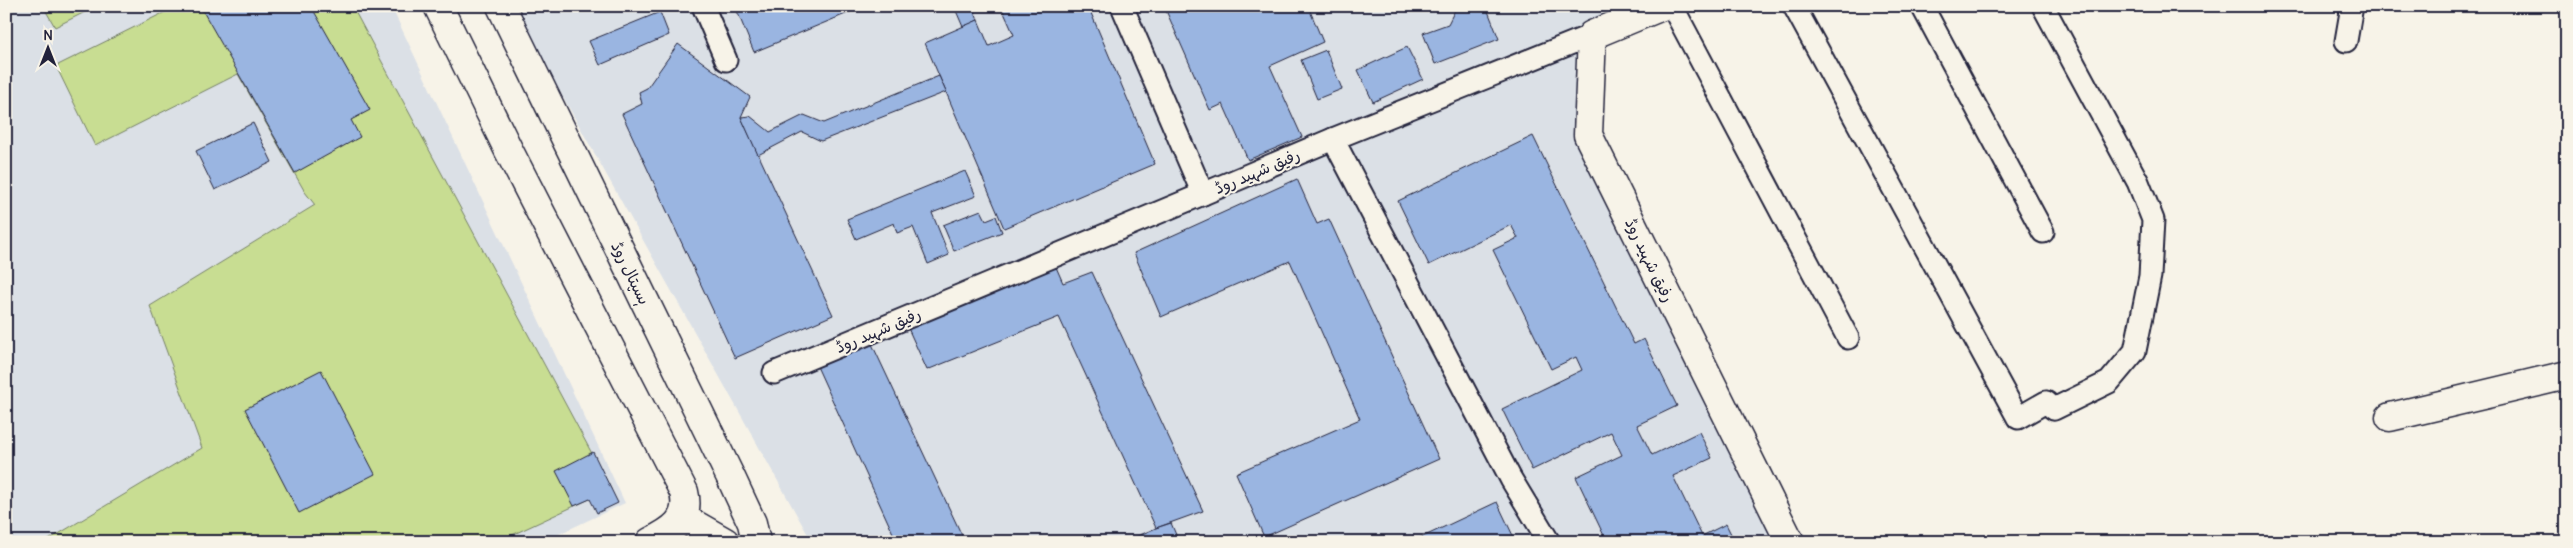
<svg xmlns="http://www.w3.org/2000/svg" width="2573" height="548" viewBox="0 0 2573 548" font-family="Delius,'Playpen Sans Arabic',sans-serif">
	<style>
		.built { fill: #dbe0e6 }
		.green { fill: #c8dd92; stroke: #758066 }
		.building { fill: #9ab5e1; stroke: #22223b }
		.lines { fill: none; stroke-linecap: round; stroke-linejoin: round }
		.lane-casing { stroke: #22223b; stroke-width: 25 }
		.street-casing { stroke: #22223b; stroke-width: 31 }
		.secondary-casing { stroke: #22223b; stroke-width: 31 }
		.lane { stroke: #f7f3e8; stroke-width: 21 }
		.street { stroke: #f7f3e8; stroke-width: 28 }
		.secondary { stroke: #f7f3e8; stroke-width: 28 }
		.labels { text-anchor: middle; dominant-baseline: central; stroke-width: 4; stroke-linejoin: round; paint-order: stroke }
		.street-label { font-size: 16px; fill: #22223b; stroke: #f7f3e8 }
	</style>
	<rect width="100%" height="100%" fill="#f7f3e8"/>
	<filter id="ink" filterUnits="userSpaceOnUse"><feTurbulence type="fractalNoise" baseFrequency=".02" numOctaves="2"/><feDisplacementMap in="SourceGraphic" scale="10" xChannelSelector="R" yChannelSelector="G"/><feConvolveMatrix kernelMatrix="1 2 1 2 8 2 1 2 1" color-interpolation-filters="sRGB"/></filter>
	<g filter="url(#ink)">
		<!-- built -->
		<g class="built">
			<path d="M 6,6 L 391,6 L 625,503 L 542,542 L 6,542 Z"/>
			<path d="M 512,6 L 1662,6 L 1592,36 L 1588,135 L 1784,542 L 812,542 Z"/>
		</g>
		<!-- green -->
		<g class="green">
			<path d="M 43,6 L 97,6 L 55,27 Z"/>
			<path d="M 162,6 L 352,6 L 611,489 L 497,542 L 45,542 L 202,448 L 150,306 L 315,205 L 305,192 L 238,74 L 95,146 L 56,66 L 165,12 Z"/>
		</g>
		<!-- building -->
		<g class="building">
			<path d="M 162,6 L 176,6 L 165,12 Z"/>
			<path d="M 200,6 L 311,6 L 370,110 L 351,120 L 360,137 L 295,173 Z"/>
			<path d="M 588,6 L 600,6 L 590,10 Z"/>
			<path d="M 735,6 L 865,6 L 754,52 Z"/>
			<path d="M 954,6 L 972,6 L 978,20 L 963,27 Z"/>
			<path d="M 1001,6 L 1075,6 L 1077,10 L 1088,6 L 1155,164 L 1004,228 L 925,43 L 978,20 L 989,46 L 1014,35 Z"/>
			<path d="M 1164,6 L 1308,6 L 1323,42 L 1270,66 L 1302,137 L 1248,160 L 1223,104 L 1210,110 Z"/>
			<path d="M 1457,6 L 1486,6 L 1499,39 L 1435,64 L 1423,33 L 1448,24 Z"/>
			<path d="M 660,12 L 669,35 L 600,65 L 589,41 Z"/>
			<path d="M 678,44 L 750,97 L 741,117 L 833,315 L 735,358 L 622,114 L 642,104 L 639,92 L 647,88 Z"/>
			<path d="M 1407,47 L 1423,79 L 1373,102 L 1358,70 Z"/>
			<path d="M 1326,50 L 1342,89 L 1317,99 L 1301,60 Z"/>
			<path d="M 939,76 L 946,92 L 821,141 L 802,132 L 758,155 L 741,117 L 750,116 L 770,132 L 804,115 L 824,123 Z"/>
			<path d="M 253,123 L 272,162 L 215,190 L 196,151 Z"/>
			<path d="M 1533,136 L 1634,344 L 1644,339 L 1677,406 L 1637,425 L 1652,455 L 1699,432 L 1712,458 L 1673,476 L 1702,536 L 1726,524 L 1735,542 L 1607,542 L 1576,477 L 1622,455 L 1611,432 L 1532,470 L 1502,409 L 1582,370 L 1576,357 L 1551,369 L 1493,250 L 1518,238 L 1511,225 L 1429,265 L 1398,201 Z"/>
			<path d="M 965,171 L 976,196 L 932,213 L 949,255 L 928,264 L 913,227 L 897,233 L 894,223 L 856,239 L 847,219 Z"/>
			<path d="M 1297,179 L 1317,224 L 1329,219 L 1439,459 L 1264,537 L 1236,473 L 1360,419 L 1290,261 L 1161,317 L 1134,253 Z"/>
			<path d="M 981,210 L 986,220 L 996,216 L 1002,232 L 954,251 L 943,225 Z"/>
			<path d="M 1056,267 L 1063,283 L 1092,272 L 1203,511 L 1156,528 L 1059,317 L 927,370 L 907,326 Z"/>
			<path d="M 864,327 L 965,542 L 897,542 L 810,351 Z"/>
			<path d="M 321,370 L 375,474 L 299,513 L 245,409 Z"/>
			<path d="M 593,452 L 618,503 L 597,513 L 590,499 L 574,506 L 556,471 Z"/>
			<path d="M 1497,502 L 1516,542 L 1412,542 Z"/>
			<path d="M 1171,523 L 1179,542 L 1124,542 L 1156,528 Z"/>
		</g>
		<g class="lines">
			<!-- lane casing -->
			<g class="lane-casing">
				<g id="lane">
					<path d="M 703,6 L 726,60"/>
					<path d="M 1122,6 L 1203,194 L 1333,139 L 1592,35"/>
					<path d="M 1672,6 L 1848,338"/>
					<path d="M 1794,6 L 2018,418 L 2046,402 L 2054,409 L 2109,382 L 2135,351 L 2150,276 L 2153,220 L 2138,182 L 2043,6"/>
					<path d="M 1922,6 L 2043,232"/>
					<path d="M 2346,41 L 2352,6"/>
					<path d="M 1333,139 L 1511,479 L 1549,542"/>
					<path d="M 774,373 L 1203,194"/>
				</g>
			</g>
			<!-- street casing -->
			<g class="street-casing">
				<g id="street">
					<path d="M 1662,6 L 1592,35 L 1588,135 L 1790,542"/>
					<path d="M 2390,417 L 2567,375"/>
				</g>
			</g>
			<!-- secondary casing -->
			<g class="secondary-casing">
				<g id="secondary">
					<path d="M 438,6 L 509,151 L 684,492 C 691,520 672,531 650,542"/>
					<path d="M 501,6 L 732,480 L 752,523 L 756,542"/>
					<path d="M 683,518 L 725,542"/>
				</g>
			</g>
			<!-- lane -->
			<use href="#lane" class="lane"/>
			<!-- street -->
			<use href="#street" class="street"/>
			<!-- secondary -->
			<use href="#secondary" class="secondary"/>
		</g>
	</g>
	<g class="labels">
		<!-- street labels -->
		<g class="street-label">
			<text transform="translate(1257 171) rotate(-23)">رفیق شہید روڈ</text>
			<text transform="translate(1650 260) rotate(64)">رفیق شہید روڈ</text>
			<text transform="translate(631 273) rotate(64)">ہسپتال روڈ</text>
			<text transform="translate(878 330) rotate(-23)">رفیق شہید روڈ</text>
		</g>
	</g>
	<!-- margin -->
	<rect width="2573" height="548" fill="none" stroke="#f7f3e8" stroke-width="25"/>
	<rect x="12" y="12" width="2548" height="523" fill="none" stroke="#22223b" stroke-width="2" filter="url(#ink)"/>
	<!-- north arrow -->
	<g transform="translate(48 48)" stroke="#f7f3e8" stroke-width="4" paint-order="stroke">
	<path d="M0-4L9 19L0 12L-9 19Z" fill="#22223b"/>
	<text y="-8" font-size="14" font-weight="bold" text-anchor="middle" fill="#22223b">N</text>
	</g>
</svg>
